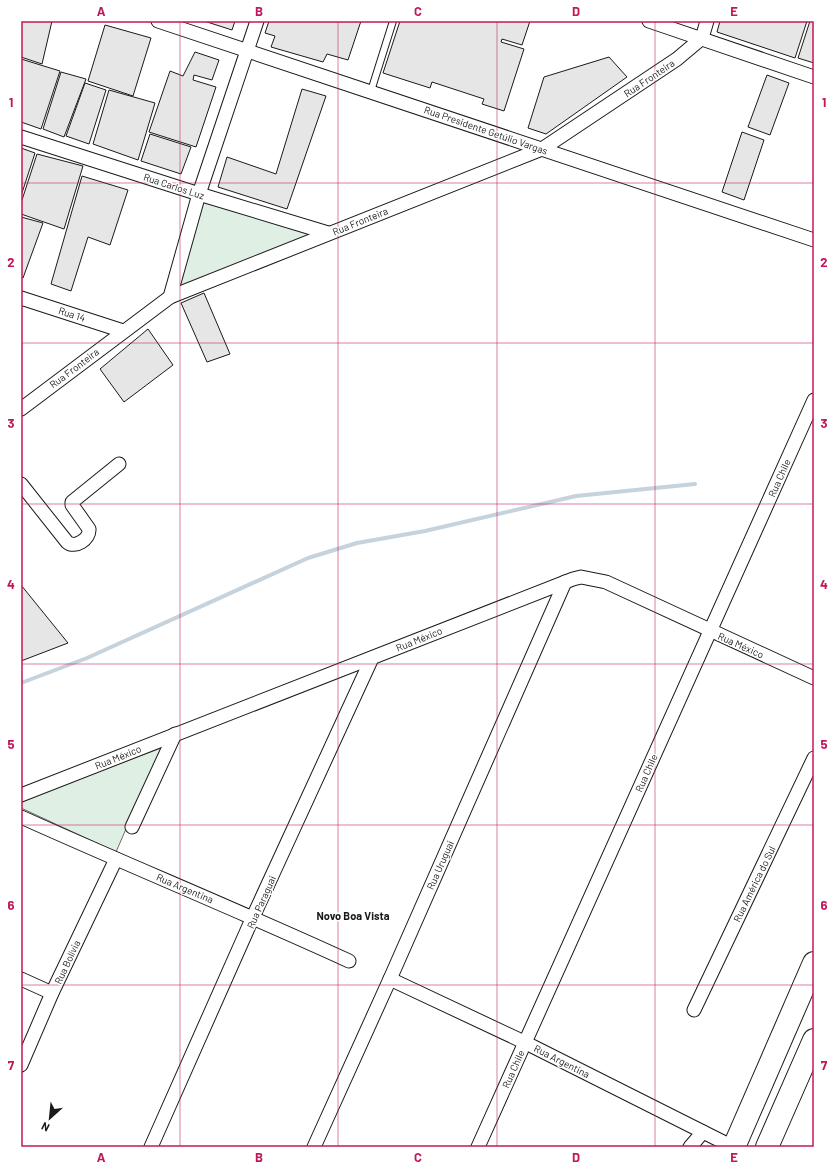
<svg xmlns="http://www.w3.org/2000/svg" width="835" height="1168" viewBox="0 0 835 1168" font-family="Barlow,sans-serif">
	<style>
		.green { fill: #e0efe3; stroke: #6a6a6a }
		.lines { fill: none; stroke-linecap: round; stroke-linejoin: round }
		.stream { stroke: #c6d2dc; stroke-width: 4 }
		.building { fill: #e6e6e6; stroke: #1a1a1a }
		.service-casing { stroke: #1a1a1a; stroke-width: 8 }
		.minor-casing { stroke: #1a1a1a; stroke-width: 15 }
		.motorway-casing { stroke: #1a1a1a; stroke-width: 24 }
		.service { stroke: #fff; stroke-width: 6 }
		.minor { stroke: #fff; stroke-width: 13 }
		.motorway { stroke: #fff; stroke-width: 22 }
		.grid { fill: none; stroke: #c2185b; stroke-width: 1; stroke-opacity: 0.55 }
		.labels { text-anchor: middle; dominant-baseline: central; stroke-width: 3; stroke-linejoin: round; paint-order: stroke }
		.street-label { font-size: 10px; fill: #1a1a1a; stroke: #fff }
		.neighbourhood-label { font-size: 11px; font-weight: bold; fill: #1a1a1a; stroke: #fff }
		.neatline { fill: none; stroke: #c2185b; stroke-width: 1.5 }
		.grid-label { font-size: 13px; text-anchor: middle; font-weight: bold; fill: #c2185b }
	</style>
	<rect width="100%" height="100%" fill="#fff"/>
	<!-- green -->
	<g class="green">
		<path d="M 199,194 L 328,233 L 170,297 Z"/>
		<path d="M 161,748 L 116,852 L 21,808 L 21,801 Z"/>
	</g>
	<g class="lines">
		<!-- stream -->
		<path class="stream" d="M 21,683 L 87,658 L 308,558 L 357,543 L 425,531 L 576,496 L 695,484"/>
	</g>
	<!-- building -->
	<g class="building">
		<path d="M 21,21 L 52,21 L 42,64 L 21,57 Z"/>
		<path d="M 204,21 L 235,21 L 232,30 Z"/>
		<path d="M 269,21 L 361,21 L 348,60 L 327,54 L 323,62 L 271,47 L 275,36 L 265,33 Z"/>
		<path d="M 400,21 L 530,21 L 522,45 L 502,39 L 501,42 L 524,49 L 504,111 L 482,104 L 484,99 L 432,82 L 430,88 L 383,73 Z"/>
		<path d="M 720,21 L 807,21 L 795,58 L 717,32 Z"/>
		<path d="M 810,21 L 814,21 L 814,63 L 798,58 Z"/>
		<path d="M 105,25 L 151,38 L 133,96 L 88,81 Z"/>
		<path d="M 195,52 L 219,60 L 212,80 L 194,75 L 193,80 L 216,87 L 196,147 L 149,132 L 170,71 L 183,76 Z"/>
		<path d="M 609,57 L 627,77 L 546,134 L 528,128 L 544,77 Z"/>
		<path d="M 21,59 L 60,71 L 41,129 L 21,122 Z"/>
		<path d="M 61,72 L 86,79 L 64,137 L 43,129 Z"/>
		<path d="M 767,75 L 789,83 L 770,135 L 748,127 Z"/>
		<path d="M 85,83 L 106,90 L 89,144 L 66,136 Z"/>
		<path d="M 302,89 L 326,96 L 287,209 L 218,187 L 227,157 L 276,174 Z"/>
		<path d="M 109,90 L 155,103 L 138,160 L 93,144 Z"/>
		<path d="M 742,132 L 764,140 L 744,200 L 722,192 Z"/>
		<path d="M 150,134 L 191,147 L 181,174 L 141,161 Z"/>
		<path d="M 21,148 L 35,153 L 21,196 Z"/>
		<path d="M 37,154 L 83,166 L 64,229 L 21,214 L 21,203 Z"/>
		<path d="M 82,176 L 128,190 L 110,245 L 88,237 L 71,291 L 51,284 Z"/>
		<path d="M 21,217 L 43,223 L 23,278 L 21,277 Z"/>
		<path d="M 204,293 L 230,354 L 207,362 L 181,303 Z"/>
		<path d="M 148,329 L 173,365 L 124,402 L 100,369 Z"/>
		<path d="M 21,585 L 68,643 L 21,661 Z"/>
	</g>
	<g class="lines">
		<!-- service casing -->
		<g class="service-casing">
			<path id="service" d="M 371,91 L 393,21"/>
		</g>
		<!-- minor casing -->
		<g class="minor-casing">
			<g id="minor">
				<path d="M 158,21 L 814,240"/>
				<path d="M 649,21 L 814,77"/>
				<path d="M 21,137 L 199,194 L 328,233"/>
				<path d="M 170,297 L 199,194 L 257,21"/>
				<path d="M 21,298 L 123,331"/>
				<path d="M 21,409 L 170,297 L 542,149 L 677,59 L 702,38 L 707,21"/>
				<path d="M 21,484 L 67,542 C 75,549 90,539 89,529 L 72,505 L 72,502 L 119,464"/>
				<path d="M 21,795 L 573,579 L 581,577 L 606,582 L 814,678"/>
				<path d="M 21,817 C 130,866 240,911 349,961"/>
				<path d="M 132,827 L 175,734"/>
				<path d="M 21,979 L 52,993"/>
				<path d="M 390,979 L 524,1042 L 733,1147"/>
				<path d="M 694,1010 L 814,758"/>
				<path d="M 21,1065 L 52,993 L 116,859"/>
				<path d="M 151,1147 L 253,917 L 372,658"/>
				<path d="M 314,1147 L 390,979 L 565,582"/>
				<path d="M 478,1147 L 814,400"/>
				<path d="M 690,1147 L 703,1132"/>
			</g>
		</g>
		<!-- motorway casing -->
		<g class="motorway-casing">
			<g id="motorway">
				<path d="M 734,1147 L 814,963"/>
				<path d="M 767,1147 L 814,1040"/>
			</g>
		</g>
		<!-- service -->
		<use href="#service" class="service"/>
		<!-- minor -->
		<use href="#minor" class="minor"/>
		<!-- motorway -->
		<use href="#motorway" class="motorway"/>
	</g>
	<!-- grid -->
	<path class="grid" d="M 180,21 L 180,1147M 338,21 L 338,1147M 497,21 L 497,1147M 655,21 L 655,1147M 21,183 L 814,183M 21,343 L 814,343M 21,504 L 814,504M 21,664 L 814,664M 21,825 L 814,825M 21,985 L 814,985"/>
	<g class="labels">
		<!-- street labels -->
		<g class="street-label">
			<text transform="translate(649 78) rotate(-34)">Rua Fronteira</text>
			<text transform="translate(486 130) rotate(19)">Rua Presidente Getúlio Vargas</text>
			<text transform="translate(174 186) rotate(18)">Rua Carlos Luz</text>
			<text transform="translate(360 221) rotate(-22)">Rua Fronteira</text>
			<text transform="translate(72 314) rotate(18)">Rua 14</text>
			<text transform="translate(74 368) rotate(-37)">Rua Fronteira</text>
			<text transform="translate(779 478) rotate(-66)">Rua Chile</text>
			<text transform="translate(419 639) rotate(-22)">Rua México</text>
			<text transform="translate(741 645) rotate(24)">Rua México</text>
			<text transform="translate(118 757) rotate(-22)">Rua México</text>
			<text transform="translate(646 773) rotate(-66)">Rua Chile</text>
			<text transform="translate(440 865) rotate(-66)">Rua Uruguai</text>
			<text transform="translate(754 884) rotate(-64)">Rua América do Sul</text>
			<text transform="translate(185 888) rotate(23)">Rua Argentina</text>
			<text transform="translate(261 902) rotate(-66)">Rua Paraguai</text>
			<text transform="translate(67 962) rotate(-65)">Rua Bolívia</text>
			<text transform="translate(562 1061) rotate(27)">Rua Argentina</text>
			<text transform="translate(513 1069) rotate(-66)">Rua Chile</text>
		</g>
		<!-- neighbourhood labels -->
		<g class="neighbourhood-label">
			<text x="353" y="915">Novo Boa Vista</text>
		</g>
	</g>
	<!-- border -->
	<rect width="835" height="1168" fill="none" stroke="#ffffff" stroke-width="44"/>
	<!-- north arrow -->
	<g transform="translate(50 1118) rotate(207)" stroke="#ffffff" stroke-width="3" paint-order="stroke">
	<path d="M0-3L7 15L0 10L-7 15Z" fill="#1a1a1a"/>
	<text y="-6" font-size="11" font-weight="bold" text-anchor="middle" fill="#1a1a1a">N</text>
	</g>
	<rect x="22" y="22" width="791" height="1124" class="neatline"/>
	<g class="grid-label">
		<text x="101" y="16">A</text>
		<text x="259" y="16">B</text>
		<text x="418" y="16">C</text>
		<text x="576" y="16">D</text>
		<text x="734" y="16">E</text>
		<text x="11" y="107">1</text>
		<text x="824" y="107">1</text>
		<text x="11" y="267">2</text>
		<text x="824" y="267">2</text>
		<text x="11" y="428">3</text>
		<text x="824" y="428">3</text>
		<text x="11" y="589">4</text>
		<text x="824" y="589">4</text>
		<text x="11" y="749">5</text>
		<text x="824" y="749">5</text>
		<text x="11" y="910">6</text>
		<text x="824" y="910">6</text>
		<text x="11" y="1070">7</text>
		<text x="824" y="1070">7</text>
		<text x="101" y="1162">A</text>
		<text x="259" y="1162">B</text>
		<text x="418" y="1162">C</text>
		<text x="576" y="1162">D</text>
		<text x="734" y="1162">E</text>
	</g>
</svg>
